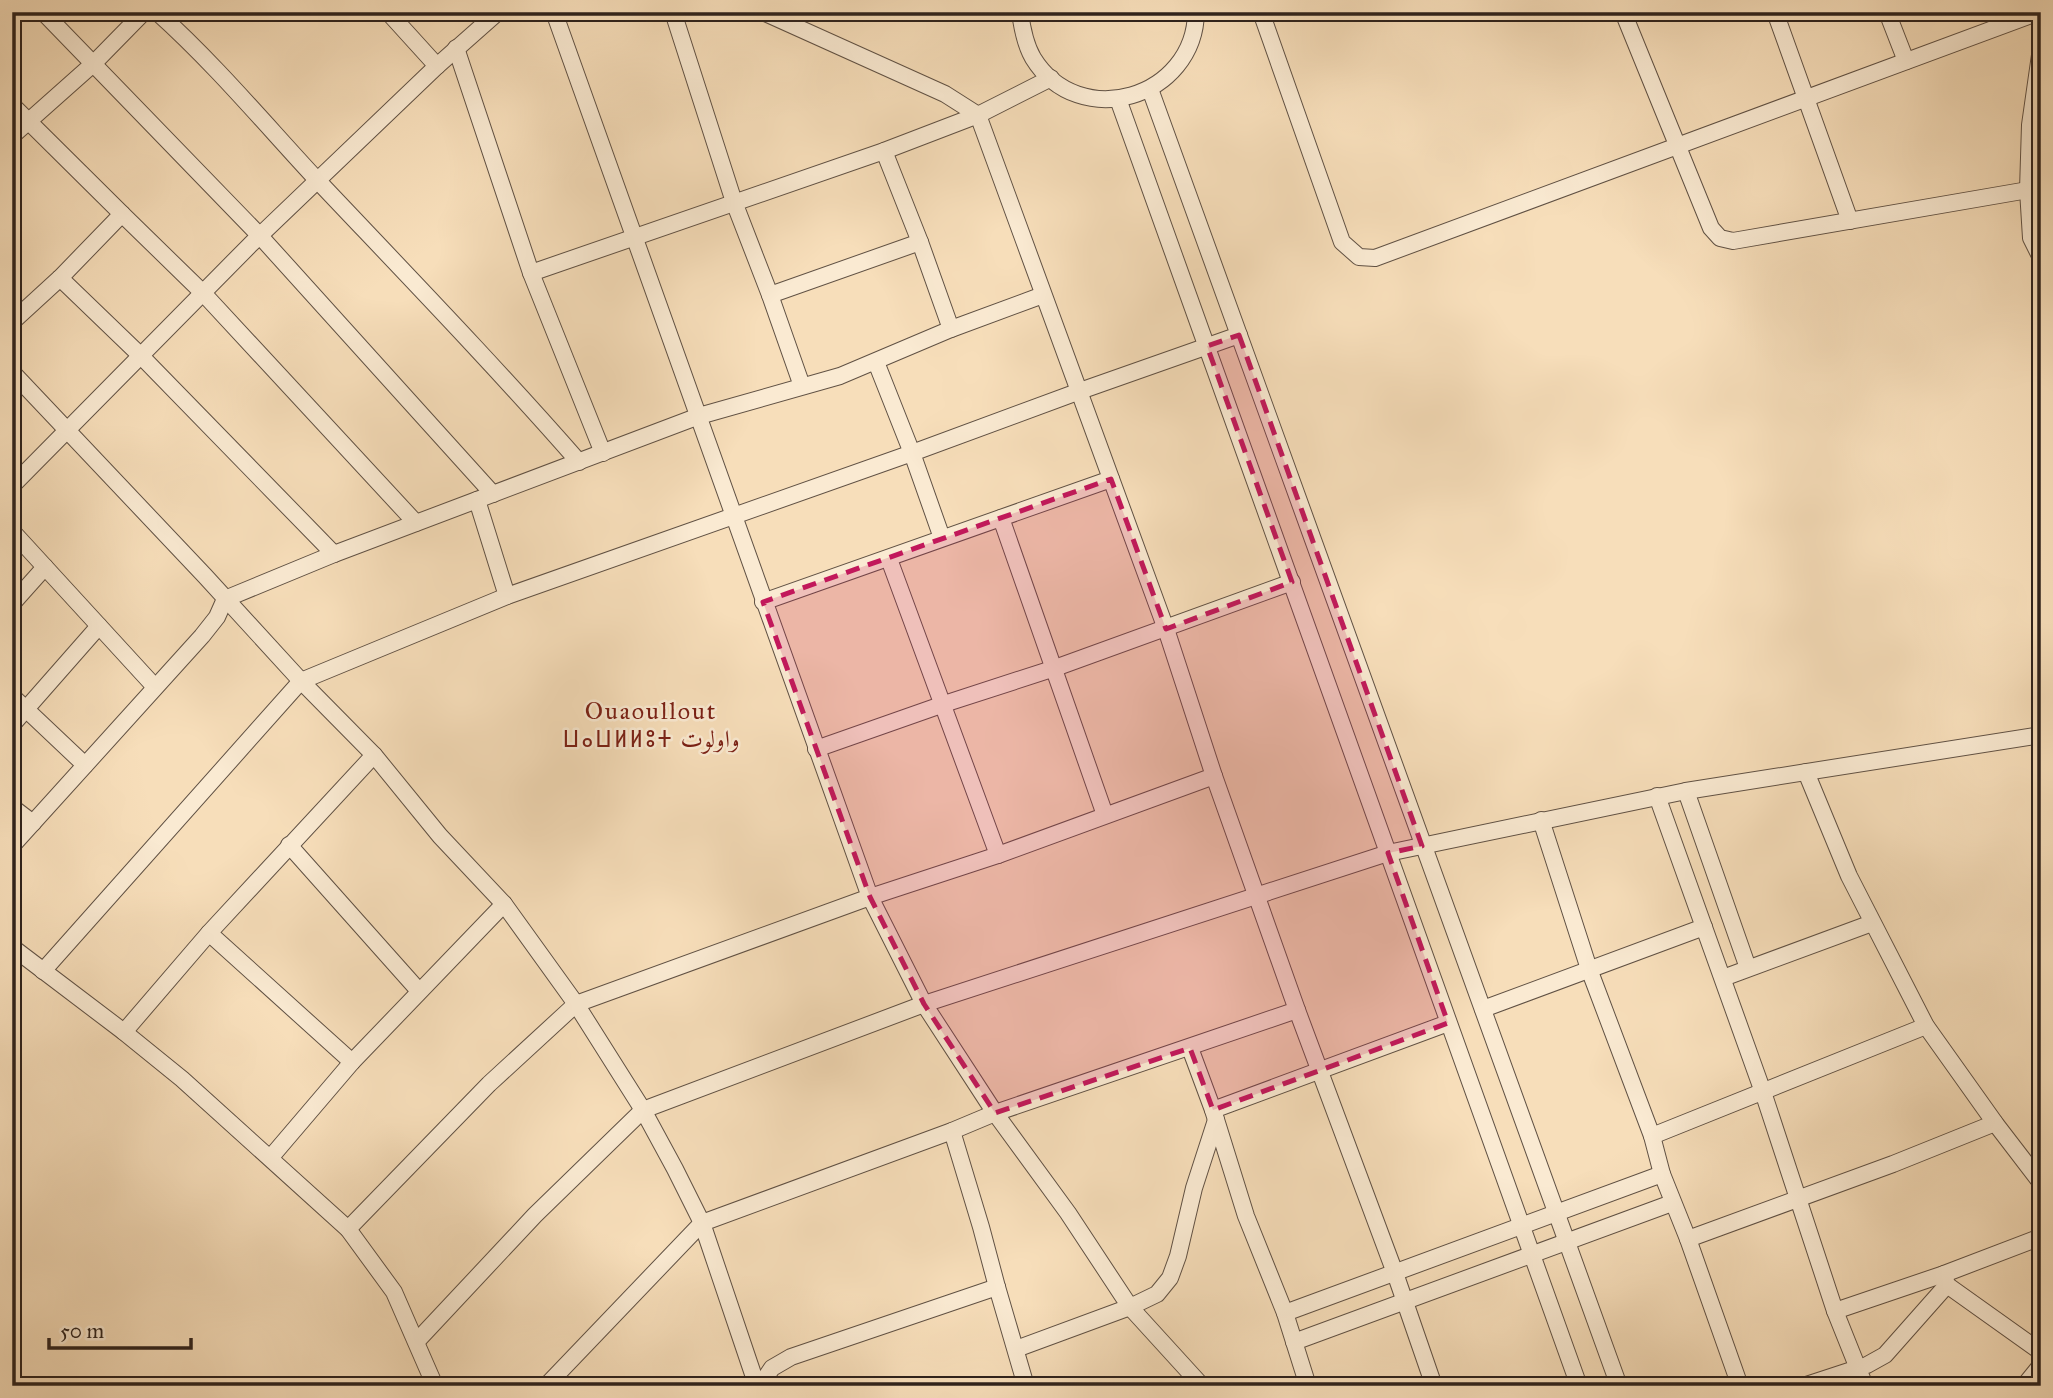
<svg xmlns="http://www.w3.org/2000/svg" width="2053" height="1398" viewBox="0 0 2053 1398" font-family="'IM FELL Great Primer',Amiri,'Noto Sans Tifinagh',serif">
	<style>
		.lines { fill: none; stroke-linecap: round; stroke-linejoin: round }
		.minor-casing { stroke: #605144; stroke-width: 18 }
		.minor { stroke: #faead2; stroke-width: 16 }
		.marked { fill: #c2185b; fill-opacity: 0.2; stroke: #c2185b; stroke-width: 5; stroke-dasharray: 14 9; stroke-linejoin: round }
		.labels { text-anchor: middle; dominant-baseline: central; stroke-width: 5; stroke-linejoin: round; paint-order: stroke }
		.quarter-label { font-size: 24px; letter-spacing: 2px; fill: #7a1f14; stroke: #faead2 }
	</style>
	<rect width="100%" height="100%" fill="#f7deba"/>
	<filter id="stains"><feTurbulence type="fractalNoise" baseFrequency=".00286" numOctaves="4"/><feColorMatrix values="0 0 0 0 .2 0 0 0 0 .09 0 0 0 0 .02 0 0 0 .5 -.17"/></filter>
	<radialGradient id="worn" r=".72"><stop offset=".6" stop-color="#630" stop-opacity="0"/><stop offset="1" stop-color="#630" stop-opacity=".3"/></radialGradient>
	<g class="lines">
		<!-- minor casing -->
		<g class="minor-casing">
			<g id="minor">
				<path d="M 43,12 L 260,236 L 493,494"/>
				<path d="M 157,12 C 215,64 265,124 318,181 C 406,274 495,366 579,462"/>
				<path d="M 388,12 L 437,66"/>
				<path d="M 554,12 L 870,897 L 924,1004 L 995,1113 L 1068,1213 L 1130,1307 L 1202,1386"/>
				<path d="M 673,12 L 734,202 L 770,295 L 802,386"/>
				<path d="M 763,12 L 945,94 L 978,115 L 1166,629 L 1214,776 L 1297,1010 L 1395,1273 L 1434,1386"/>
				<path d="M 1020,12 C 1022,28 1025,44 1033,58 C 1079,133 1195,98 1196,12"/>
				<path d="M 1261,12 L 1342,242 L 1359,257 L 1375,258 L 2039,12"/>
				<path d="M 1623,12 L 1711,228 L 1720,238 L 1733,241 L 2028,190"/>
				<path d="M 1775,12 L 1850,221"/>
				<path d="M 1887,12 L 1906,61"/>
				<path d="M 456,48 L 531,273 L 603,453"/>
				<path d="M 2041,48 L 2030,125 L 2028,190 L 2031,238 L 2041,258"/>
				<path d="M 1150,89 L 1619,1386"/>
				<path d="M 1118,99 L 1579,1386"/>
				<path d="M 12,105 L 122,214 L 60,278 L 12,322"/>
				<path d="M 12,136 L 93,64 L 144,12"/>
				<path d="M 884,151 L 920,242 L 951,329"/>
				<path d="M 122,214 L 203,293 L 416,523"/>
				<path d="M 531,273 L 884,151 L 978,115 L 1051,78"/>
				<path d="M 60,278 L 141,356 L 334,554"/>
				<path d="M 770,295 L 920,242"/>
				<path d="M 876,362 L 912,453 L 942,538"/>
				<path d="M 12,372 L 205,576 L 301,681 L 374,755 L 440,836 L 504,904 L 576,1004 L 643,1110 L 675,1169 L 702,1223 L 757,1386"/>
				<path d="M 12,486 L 251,244 L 437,66 L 498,12"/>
				<path d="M 477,500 L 507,596"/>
				<path d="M 1001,518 L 1105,815"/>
				<path d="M 12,531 L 155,687"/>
				<path d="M 889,559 L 998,855"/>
				<path d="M 763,602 L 1111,479"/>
				<path d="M 12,604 L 45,567"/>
				<path d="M 12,696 L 85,765"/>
				<path d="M 12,725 L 99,626"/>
				<path d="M 816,749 L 944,704 L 1055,668 L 1292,582"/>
				<path d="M 1806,772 L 1849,876 L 1926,1026 L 1995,1123 L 2041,1183"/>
				<path d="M 1686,791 L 1748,968"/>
				<path d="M 1657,796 L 1763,1092 L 1835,1311 L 1865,1386"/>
				<path d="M 12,807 L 33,823"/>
				<path d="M 1541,820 L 1589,969 L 1652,1136 L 1662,1174 L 1688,1239 L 1740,1386"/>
				<path d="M 289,845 L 419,991"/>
				<path d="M 12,846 L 202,636 L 217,617 L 225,599 L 334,554 L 699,416 L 840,376 L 951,329 L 1043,295"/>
				<path d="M 209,933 L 352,1062"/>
				<path d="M 12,947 L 124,1032 L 182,1079 L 348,1229 L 394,1292 L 435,1386"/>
				<path d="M 43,971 L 301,681 L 507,596 L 912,453 L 1080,391 L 1239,335"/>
				<path d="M 1723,978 L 1872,923"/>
				<path d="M 1483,1009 L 1704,927"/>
				<path d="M 124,1032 L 209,933 L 374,755"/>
				<path d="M 1190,1048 L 1213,1110 L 1246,1216 L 1285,1313 L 1308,1386"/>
				<path d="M 1213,1110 L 1448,1023"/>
				<path d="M 952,1131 L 981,1227 L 997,1287 L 1026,1386"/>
				<path d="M 1652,1136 L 1926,1026"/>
				<path d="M 271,1157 L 352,1062 L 504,904"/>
				<path d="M 348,1229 L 489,1084 L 576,1004 L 870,897 L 998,855 L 1214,776"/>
				<path d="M 1688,1239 L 1893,1164 L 1995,1123"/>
				<path d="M 1947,1285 L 2041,1352"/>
				<path d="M 1835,1311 L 1944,1274 L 2041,1237"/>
				<path d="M 1285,1313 L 1662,1174"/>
				<path d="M 417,1341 L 535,1215 L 643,1110 L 924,1004 L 1388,853 L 1686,791 L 2041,735"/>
				<path d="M 1294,1342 L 1672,1203"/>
				<path d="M 1016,1349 L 1130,1307 L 1157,1294 L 1170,1278 L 1178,1256 L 1194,1188 L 1216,1120"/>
				<path d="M 546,1386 L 702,1223 L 952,1131 L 995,1113 L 1297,1010"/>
				<path d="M 760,1386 L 772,1368 L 791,1357 L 997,1287"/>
				<path d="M 1803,1386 L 1867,1365 L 1885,1355 L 1947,1285 L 1944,1274"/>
				<path d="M 2024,1386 L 2041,1365"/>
			</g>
		</g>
		<!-- minor -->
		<use href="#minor" class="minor"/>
	</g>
	<!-- marked area -->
	<path class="marked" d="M 1239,335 L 1422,846 L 1388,853 L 1448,1023 L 1213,1110 L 1190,1048 L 995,1113 L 924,1004 L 870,897 L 763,602 L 1111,479 L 1166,629 L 1292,582 L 1207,346 Z"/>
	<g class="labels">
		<!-- quarter labels -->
		<g class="quarter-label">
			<text x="651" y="711">Ouaoullout<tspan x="651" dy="28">ⵡⴰⵡⵍⵍⵓⵜ واولوت</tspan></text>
		</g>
	</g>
	<!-- margin -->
	<rect width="2053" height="1398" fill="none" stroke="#f7deba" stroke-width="42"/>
	<rect x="14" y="14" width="2025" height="1370" fill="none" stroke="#2e221c" stroke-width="3.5"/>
	<rect x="21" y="21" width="2011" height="1356" fill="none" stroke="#2e221c" stroke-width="2"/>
	<!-- scale -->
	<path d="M49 1338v10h142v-10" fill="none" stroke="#2e221c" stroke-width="3.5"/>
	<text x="60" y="1338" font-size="21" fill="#2e221c" stroke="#faead2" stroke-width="5" paint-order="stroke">50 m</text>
	<rect width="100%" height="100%" filter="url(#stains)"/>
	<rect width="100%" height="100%" fill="url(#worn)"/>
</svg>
